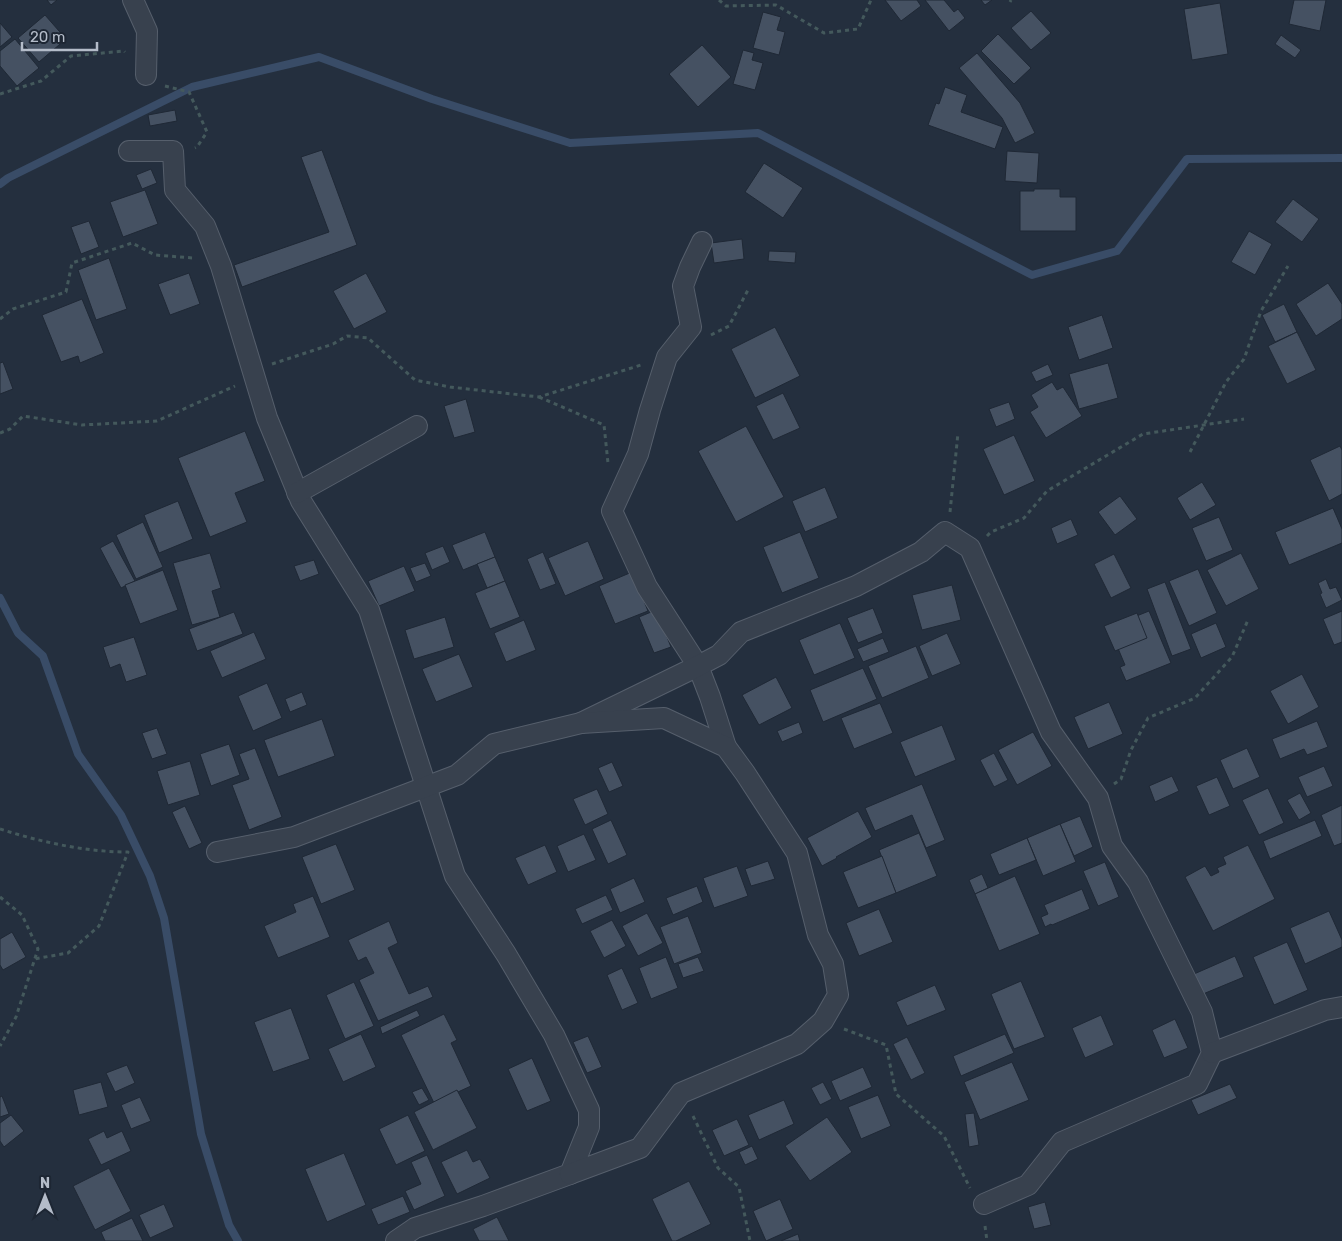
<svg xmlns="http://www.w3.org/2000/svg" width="1342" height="1241" viewBox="0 0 1342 1241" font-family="Rubik,sans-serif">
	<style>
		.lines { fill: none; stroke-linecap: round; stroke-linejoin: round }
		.stream { stroke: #394c67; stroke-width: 8 }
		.building { fill: #455162; stroke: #1f2835 }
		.minor-casing { stroke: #565f6c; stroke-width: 22 }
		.path { stroke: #44595c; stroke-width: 3; stroke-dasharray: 4 4; stroke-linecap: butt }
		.minor { stroke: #38414e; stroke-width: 20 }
	</style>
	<rect width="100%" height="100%" fill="#242f3e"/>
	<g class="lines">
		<!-- stream -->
		<g class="stream">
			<path d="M 0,184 L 8,178 L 192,87 L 319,57 L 432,99 L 570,143 L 758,133 L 1032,275 L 1117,251 L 1187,159 L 1342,158"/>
			<path d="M 0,598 L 18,633 L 43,656 L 78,754 L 121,815 L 150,876 L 164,918 L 201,1134 L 229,1225 L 238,1241"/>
		</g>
	</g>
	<!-- building -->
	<g class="building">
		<path d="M 47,0 L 57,0 L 51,5 Z"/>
		<path d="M 885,0 L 917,0 L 921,6 L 901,21 Z"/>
		<path d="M 925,0 L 944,0 L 954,12 L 958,9 L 965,18 L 949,31 Z"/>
		<path d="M 981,0 L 992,0 L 985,5 Z"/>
		<path d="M 1294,0 L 1326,0 L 1320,31 L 1289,24 Z"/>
		<path d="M 1220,3 L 1228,54 L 1192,60 L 1184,9 Z"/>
		<path d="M 1031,11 L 1051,33 L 1031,50 L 1011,28 Z"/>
		<path d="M 763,12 L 781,17 L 777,30 L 785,32 L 779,55 L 753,48 Z"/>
		<path d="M 45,15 L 66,39 L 39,62 L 18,38 Z"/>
		<path d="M 0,23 L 12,37 L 0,47 Z"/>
		<path d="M 998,34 L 1031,68 L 1014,84 L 981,51 Z"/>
		<path d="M 1281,35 L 1301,50 L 1295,58 L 1275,44 Z"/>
		<path d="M 15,39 L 39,68 L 17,86 L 0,66 L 0,51 Z"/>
		<path d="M 702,45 L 731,77 L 698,107 L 669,74 Z"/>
		<path d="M 743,50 L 754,53 L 752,60 L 763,63 L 755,90 L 733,84 Z"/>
		<path d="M 977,53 L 1020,103 L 1035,133 L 1015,143 L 1002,118 L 959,68 Z"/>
		<path d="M 945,87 L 967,95 L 961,112 L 1003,127 L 995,149 L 928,125 L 936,103 L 939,104 Z"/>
		<path d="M 175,110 L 177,121 L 150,126 L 148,115 Z"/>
		<path d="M 322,150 L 357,245 L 242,287 L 234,265 L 329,232 L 301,157 Z"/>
		<path d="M 1007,151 L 1039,153 L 1037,183 L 1005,181 Z"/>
		<path d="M 764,163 L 803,188 L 783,218 L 745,192 Z"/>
		<path d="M 151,169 L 157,183 L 142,189 L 136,175 Z"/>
		<path d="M 1034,189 L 1060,189 L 1060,197 L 1076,197 L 1076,231 L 1020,231 L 1020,191 L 1034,191 Z"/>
		<path d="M 145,190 L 158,224 L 123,237 L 110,202 Z"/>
		<path d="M 1293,199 L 1319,219 L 1302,242 L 1275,222 Z"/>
		<path d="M 89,221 L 99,247 L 81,254 L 71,227 Z"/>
		<path d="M 1249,231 L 1272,244 L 1255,275 L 1231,262 Z"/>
		<path d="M 742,239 L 744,259 L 714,263 L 711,243 Z"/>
		<path d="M 769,251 L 796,252 L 795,263 L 768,261 Z"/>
		<path d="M 109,258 L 127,309 L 96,320 L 78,270 Z"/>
		<path d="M 189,273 L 200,304 L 170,315 L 158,284 Z"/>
		<path d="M 366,273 L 387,312 L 354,329 L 333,291 Z"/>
		<path d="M 1328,283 L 1342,304 L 1342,319 L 1316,336 L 1296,304 Z"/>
		<path d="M 82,299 L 104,353 L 80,363 L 78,356 L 61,362 L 42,315 Z"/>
		<path d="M 1284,304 L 1297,332 L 1275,342 L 1262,315 Z"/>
		<path d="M 1102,315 L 1113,348 L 1079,360 L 1068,327 Z"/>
		<path d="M 775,327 L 800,376 L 755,398 L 731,349 Z"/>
		<path d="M 1297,332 L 1316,370 L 1287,384 L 1268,346 Z"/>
		<path d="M 3,362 L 13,389 L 0,394 L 0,363 Z"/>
		<path d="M 1108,363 L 1118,398 L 1079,409 L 1069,374 Z"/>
		<path d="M 1048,364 L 1053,375 L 1036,382 L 1031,372 Z"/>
		<path d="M 1052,382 L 1057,390 L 1063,387 L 1082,416 L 1046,438 L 1030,412 L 1038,407 L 1031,395 Z"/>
		<path d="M 783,393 L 800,428 L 773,440 L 756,406 Z"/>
		<path d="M 466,399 L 475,432 L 454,438 L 444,406 Z"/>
		<path d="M 1009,402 L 1015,419 L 996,427 L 989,409 Z"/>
		<path d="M 746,426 L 784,497 L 736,522 L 698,451 Z"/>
		<path d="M 245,431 L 265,481 L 235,493 L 247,522 L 210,537 L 178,458 Z"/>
		<path d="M 1014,435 L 1035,481 L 1004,495 L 983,449 Z"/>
		<path d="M 1340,446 L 1342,450 L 1342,494 L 1329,501 L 1310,460 Z"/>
		<path d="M 1202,482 L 1216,505 L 1190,520 L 1177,498 Z"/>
		<path d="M 825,487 L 838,518 L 805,532 L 792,501 Z"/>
		<path d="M 1120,496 L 1137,519 L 1115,535 L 1098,512 Z"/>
		<path d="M 178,501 L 193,539 L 159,553 L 144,515 Z"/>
		<path d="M 1333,508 L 1342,529 L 1342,543 L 1289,565 L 1275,532 Z"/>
		<path d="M 1219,517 L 1233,550 L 1206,561 L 1192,528 Z"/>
		<path d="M 1071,519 L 1078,535 L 1057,544 L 1051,528 Z"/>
		<path d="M 143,522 L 163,567 L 136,579 L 116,535 Z"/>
		<path d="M 485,532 L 495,557 L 463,570 L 452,545 Z"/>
		<path d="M 800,532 L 819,578 L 782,593 L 763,547 Z"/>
		<path d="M 113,541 L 135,581 L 121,588 L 100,548 Z"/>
		<path d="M 588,541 L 604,579 L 565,596 L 548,558 Z"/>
		<path d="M 443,546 L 450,562 L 432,570 L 425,553 Z"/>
		<path d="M 543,552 L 556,584 L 540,590 L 527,559 Z"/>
		<path d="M 210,553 L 221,588 L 212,591 L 220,617 L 192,625 L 173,563 Z"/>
		<path d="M 1241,553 L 1259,589 L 1226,606 L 1207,570 Z"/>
		<path d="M 1114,554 L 1131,588 L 1111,598 L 1094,564 Z"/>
		<path d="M 495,557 L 505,581 L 487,588 L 477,564 Z"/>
		<path d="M 314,560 L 319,574 L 300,581 L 294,566 Z"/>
		<path d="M 425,563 L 431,576 L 416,582 L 410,568 Z"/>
		<path d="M 404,566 L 415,591 L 379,606 L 368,581 Z"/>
		<path d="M 1198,569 L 1217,613 L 1189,626 L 1169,581 Z"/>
		<path d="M 163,570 L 178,610 L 140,624 L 125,585 Z"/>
		<path d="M 632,572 L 648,611 L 615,624 L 599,586 Z"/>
		<path d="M 1326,579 L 1330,589 L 1336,587 L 1342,600 L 1326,608 L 1320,594 L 1322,593 L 1318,583 Z"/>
		<path d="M 505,581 L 520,617 L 490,629 L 475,593 Z"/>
		<path d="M 1165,582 L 1191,649 L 1172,656 L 1147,589 Z"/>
		<path d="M 952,585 L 961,620 L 922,630 L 912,595 Z"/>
		<path d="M 873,608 L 883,633 L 858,643 L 847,618 Z"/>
		<path d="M 656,610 L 671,647 L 654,653 L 639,617 Z"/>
		<path d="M 1149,611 L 1171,663 L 1126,681 L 1120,667 L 1125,665 L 1109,627 Z"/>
		<path d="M 1342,611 L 1342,642 L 1334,645 L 1323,619 Z"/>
		<path d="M 234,612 L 243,634 L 197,651 L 189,629 Z"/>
		<path d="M 1137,613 L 1147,638 L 1115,651 L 1104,626 Z"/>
		<path d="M 445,617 L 454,647 L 414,659 L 405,630 Z"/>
		<path d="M 524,620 L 536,650 L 506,662 L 494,633 Z"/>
		<path d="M 840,623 L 855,658 L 814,675 L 799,640 Z"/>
		<path d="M 1216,623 L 1226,647 L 1201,658 L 1191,634 Z"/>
		<path d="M 254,632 L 266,659 L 222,678 L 210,651 Z"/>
		<path d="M 947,633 L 961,664 L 932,676 L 919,646 Z"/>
		<path d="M 134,637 L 147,675 L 126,682 L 120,664 L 110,668 L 103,647 Z"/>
		<path d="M 883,638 L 889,652 L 863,662 L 857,649 Z"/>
		<path d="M 916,646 L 929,678 L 882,698 L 868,666 Z"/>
		<path d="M 459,654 L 473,687 L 436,702 L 422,669 Z"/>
		<path d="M 863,668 L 877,699 L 823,722 L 810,690 Z"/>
		<path d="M 1302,674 L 1319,707 L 1288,724 L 1270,691 Z"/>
		<path d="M 776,677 L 792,708 L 759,725 L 742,695 Z"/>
		<path d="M 267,683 L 282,718 L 253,731 L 238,696 Z"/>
		<path d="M 302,692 L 307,705 L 290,712 L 285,699 Z"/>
		<path d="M 1109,702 L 1123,734 L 1088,749 L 1074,717 Z"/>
		<path d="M 880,703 L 893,733 L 854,749 L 841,718 Z"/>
		<path d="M 322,719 L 335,756 L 278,777 L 264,740 Z"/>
		<path d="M 1317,721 L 1328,747 L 1307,755 L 1304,749 L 1280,759 L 1272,739 Z"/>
		<path d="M 799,722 L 803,733 L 782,742 L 777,731 Z"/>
		<path d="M 942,725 L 956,760 L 915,777 L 900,742 Z"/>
		<path d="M 157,728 L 167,754 L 152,759 L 142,733 Z"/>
		<path d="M 1033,732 L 1052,766 L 1017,785 L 998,750 Z"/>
		<path d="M 229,744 L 240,775 L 211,786 L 200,754 Z"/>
		<path d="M 255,748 L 282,817 L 249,830 L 232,785 L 249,779 L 239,754 Z"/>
		<path d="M 1247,748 L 1260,777 L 1233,789 L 1220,760 Z"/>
		<path d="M 994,753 L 1008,780 L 994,787 L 980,760 Z"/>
		<path d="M 190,761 L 200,795 L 168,805 L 157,771 Z"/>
		<path d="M 612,762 L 623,786 L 609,792 L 598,768 Z"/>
		<path d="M 1324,766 L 1333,786 L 1307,797 L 1298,777 Z"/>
		<path d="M 1172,776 L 1179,791 L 1155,802 L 1149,786 Z"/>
		<path d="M 1217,777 L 1230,806 L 1209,815 L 1196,786 Z"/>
		<path d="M 922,784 L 945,840 L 926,848 L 912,815 L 875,831 L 865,808 Z"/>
		<path d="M 1268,788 L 1284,823 L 1259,835 L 1242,800 Z"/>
		<path d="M 597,789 L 608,814 L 585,825 L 573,799 Z"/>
		<path d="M 1300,793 L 1311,813 L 1299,820 L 1287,800 Z"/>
		<path d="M 1342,805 L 1342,843 L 1334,846 L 1321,815 Z"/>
		<path d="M 185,806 L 202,843 L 189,849 L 172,812 Z"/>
		<path d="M 858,811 L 872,837 L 836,857 L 837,858 L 822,866 L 807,838 Z"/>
		<path d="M 1080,816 L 1093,847 L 1074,856 L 1060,824 Z"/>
		<path d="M 611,820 L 627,855 L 608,864 L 592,829 Z"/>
		<path d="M 1315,820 L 1322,836 L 1270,859 L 1263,841 Z"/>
		<path d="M 1060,824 L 1076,862 L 1043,876 L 1027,838 Z"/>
		<path d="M 919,833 L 937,876 L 896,893 L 879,850 Z"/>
		<path d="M 584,834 L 596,860 L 568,872 L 557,846 Z"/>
		<path d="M 1027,838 L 1036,860 L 999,875 L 990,854 Z"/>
		<path d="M 336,844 L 355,890 L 321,904 L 302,857 Z"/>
		<path d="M 545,845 L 557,872 L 528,885 L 515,858 Z"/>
		<path d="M 1248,845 L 1275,899 L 1213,931 L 1185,877 L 1205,866 L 1211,876 L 1219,872 L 1217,868 L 1226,864 L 1223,857 Z"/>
		<path d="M 882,856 L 896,893 L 858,908 L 843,872 Z"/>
		<path d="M 768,861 L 775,879 L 751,886 L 745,869 Z"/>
		<path d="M 1105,862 L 1119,897 L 1098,906 L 1083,871 Z"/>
		<path d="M 737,866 L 748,896 L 714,908 L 703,878 Z"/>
		<path d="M 982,874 L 988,888 L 975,894 L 969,880 Z"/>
		<path d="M 1015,876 L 1040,934 L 999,951 L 975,894 Z"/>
		<path d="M 634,878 L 645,902 L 620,913 L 610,889 Z"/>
		<path d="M 697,886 L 703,902 L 673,915 L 666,898 Z"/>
		<path d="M 1082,889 L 1090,909 L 1052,925 L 1051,924 L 1045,927 L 1041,917 L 1048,914 L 1044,905 Z"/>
		<path d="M 606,895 L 613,910 L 582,924 L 575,909 Z"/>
		<path d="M 313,896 L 330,937 L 278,958 L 264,926 L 296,912 L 293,904 Z"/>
		<path d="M 879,909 L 893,942 L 859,956 L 846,923 Z"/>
		<path d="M 1329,911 L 1342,940 L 1342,947 L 1305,964 L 1290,928 Z"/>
		<path d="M 647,913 L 663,943 L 638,956 L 622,926 Z"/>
		<path d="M 688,916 L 702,953 L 674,964 L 660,927 Z"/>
		<path d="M 612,920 L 626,946 L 604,958 L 590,931 Z"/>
		<path d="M 389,921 L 398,943 L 388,948 L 409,994 L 428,986 L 433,997 L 378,1021 L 359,980 L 374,973 L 366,957 L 358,961 L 348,940 Z"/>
		<path d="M 12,932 L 26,957 L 3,970 L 0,965 L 0,939 Z"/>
		<path d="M 1287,942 L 1308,990 L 1274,1005 L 1253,957 Z"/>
		<path d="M 1235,956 L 1244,977 L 1203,994 L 1194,974 Z"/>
		<path d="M 666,957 L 678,988 L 651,999 L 639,968 Z"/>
		<path d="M 698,957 L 704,971 L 683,978 L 678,964 Z"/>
		<path d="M 622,968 L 638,1003 L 622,1010 L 607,975 Z"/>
		<path d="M 1021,981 L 1045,1037 L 1014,1049 L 991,994 Z"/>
		<path d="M 354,982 L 374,1026 L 345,1039 L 326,995 Z"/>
		<path d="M 935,985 L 946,1010 L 907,1026 L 896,1002 Z"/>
		<path d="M 291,1008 L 310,1059 L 273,1072 L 254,1022 Z"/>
		<path d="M 417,1010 L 420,1016 L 382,1034 L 380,1027 Z"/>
		<path d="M 444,1014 L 457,1040 L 451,1043 L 471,1086 L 434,1103 L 401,1035 Z"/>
		<path d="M 1101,1015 L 1114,1045 L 1085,1058 L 1072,1028 Z"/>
		<path d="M 1175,1019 L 1188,1048 L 1164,1058 L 1152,1030 Z"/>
		<path d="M 361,1034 L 376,1067 L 343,1082 L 328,1049 Z"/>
		<path d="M 1005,1034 L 1014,1053 L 961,1076 L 953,1056 Z"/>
		<path d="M 588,1036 L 602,1067 L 587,1073 L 573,1042 Z"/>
		<path d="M 907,1037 L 925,1073 L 911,1080 L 893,1044 Z"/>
		<path d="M 532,1058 L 551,1101 L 527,1111 L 508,1069 Z"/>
		<path d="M 1012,1062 L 1029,1100 L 980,1120 L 964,1082 Z"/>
		<path d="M 127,1065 L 135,1083 L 115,1092 L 106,1073 Z"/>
		<path d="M 863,1067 L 872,1087 L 840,1101 L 831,1081 Z"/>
		<path d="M 101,1082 L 108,1107 L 79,1115 L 73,1090 Z"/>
		<path d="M 823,1082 L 832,1099 L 820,1105 L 811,1088 Z"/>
		<path d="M 1230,1084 L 1237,1098 L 1198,1115 L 1191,1100 Z"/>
		<path d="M 422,1088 L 429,1100 L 419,1105 L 412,1092 Z"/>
		<path d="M 457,1090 L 477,1128 L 433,1150 L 414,1112 Z"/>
		<path d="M 878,1095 L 891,1126 L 861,1139 L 848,1107 Z"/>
		<path d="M 2,1096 L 9,1114 L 0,1117 L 0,1097 Z"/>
		<path d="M 140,1097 L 151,1121 L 131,1129 L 121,1105 Z"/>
		<path d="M 784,1100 L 794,1124 L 759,1140 L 748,1115 Z"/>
		<path d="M 974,1113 L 979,1145 L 969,1147 L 965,1114 Z"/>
		<path d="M 11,1115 L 24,1131 L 4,1147 L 0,1141 L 0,1123 Z"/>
		<path d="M 408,1115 L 425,1151 L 396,1165 L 379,1129 Z"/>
		<path d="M 827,1117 L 852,1152 L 810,1181 L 785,1146 Z"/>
		<path d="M 737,1119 L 749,1145 L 724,1156 L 712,1130 Z"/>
		<path d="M 104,1131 L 107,1138 L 122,1131 L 131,1151 L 101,1165 L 88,1139 Z"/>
		<path d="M 752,1146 L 758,1159 L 745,1165 L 739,1152 Z"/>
		<path d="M 467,1150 L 473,1162 L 480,1159 L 490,1178 L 457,1194 L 441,1162 Z"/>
		<path d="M 344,1153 L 366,1205 L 327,1222 L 305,1169 Z"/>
		<path d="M 427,1155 L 445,1196 L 414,1210 L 405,1191 L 421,1184 L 411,1162 Z"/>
		<path d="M 109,1168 L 131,1211 L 95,1230 L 73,1186 Z"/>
		<path d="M 689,1181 L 711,1224 L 676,1241 L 672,1241 L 652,1199 Z"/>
		<path d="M 403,1196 L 410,1212 L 378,1225 L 371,1209 Z"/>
		<path d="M 780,1199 L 793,1229 L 766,1241 L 753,1211 Z"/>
		<path d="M 1045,1202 L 1051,1225 L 1034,1229 L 1028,1207 Z"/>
		<path d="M 164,1204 L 174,1227 L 150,1238 L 139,1215 Z"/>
		<path d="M 497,1217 L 509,1241 L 479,1241 L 473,1229 Z"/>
		<path d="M 132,1218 L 143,1241 L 105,1241 L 101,1232 Z"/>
		<path d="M 798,1234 L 800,1241 L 781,1241 Z"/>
	</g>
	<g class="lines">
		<!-- minor casing -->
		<g class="minor-casing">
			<g id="minor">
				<path d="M 133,0 L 147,31 L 146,75"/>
				<path d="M 129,151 L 173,151 L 175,190 L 205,226 L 221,266 L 267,418 L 301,501 L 369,610 L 455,876 L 506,954 L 554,1035 L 589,1110 L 589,1127 L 570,1174 L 483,1206 L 415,1228 L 396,1241"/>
				<path d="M 702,242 L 690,267 L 683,286 L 691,327 L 667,357 L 650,410 L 638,454 L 612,511 L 647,587 L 698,666 L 710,697 L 726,747"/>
				<path d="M 297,493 L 417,426"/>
				<path d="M 581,723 L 698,666 L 719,655 L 741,632 L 856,586 L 921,552 L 945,532 L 970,548 L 1051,732 L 1098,798 L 1112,846 L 1138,882 L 1202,1012 L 1212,1053 L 1197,1084 L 1062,1142 L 1028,1185 L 984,1204"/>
				<path d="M 217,852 L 294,837 L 457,775 L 494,744 L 581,723 L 664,718 L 726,747 L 745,773 L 797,853 L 818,935 L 833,964 L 838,995 L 823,1021 L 797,1044 L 681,1093 L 640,1148 L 570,1174"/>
				<path d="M 1212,1053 L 1325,1010 L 1342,1007"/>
			</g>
		</g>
		<!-- path -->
		<g class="path">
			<path d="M 719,0 L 726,6 L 776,5 L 824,33 L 858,29 L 871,0"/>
			<path d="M 1010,2 L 1011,0"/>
			<path d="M 165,86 L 189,92 L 207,132 L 197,147 L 195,148"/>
			<path d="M 0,94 L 41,81 L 71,56 L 124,51 L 125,52"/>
			<path d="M 0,319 L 13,309 L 66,292 L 72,263 L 132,243 L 155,255 L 193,258"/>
			<path d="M 711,335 L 729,326 L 749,288"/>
			<path d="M 272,364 L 333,344 L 347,336 L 368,338 L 415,380 L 450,387 L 539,397 L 641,365"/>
			<path d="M 539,397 L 604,425 L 608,463"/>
			<path d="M 0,433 L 10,429 L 23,416 L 82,425 L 157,421 L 235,386"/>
			<path d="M 1190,452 L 1226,382 L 1244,359 L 1261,311 L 1288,266"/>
			<path d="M 950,512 L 958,433"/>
			<path d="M 987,536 L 991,532 L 1024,518 L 1047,491 L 1143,434 L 1244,419"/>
			<path d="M 1114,784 L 1121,779 L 1131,750 L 1148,718 L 1195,698 L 1232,657 L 1248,620"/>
			<path d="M 0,829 C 41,842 85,852 128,852 L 99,926 L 68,953 L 34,959"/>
			<path d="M 0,897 L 22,915 L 38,949 L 16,1017 L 0,1046"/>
			<path d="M 844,1029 L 886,1045 L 896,1094 L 944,1136 L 970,1188"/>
			<path d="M 693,1116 L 718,1168 L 739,1187 L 750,1241"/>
			<path d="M 985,1226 L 987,1241"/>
		</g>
		<!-- minor -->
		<use href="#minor" class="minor"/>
	</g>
	<!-- north arrow -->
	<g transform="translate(45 1196)" stroke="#1d2633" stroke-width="4" paint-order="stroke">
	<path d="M0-4L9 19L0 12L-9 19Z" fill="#b4bcc9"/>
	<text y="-8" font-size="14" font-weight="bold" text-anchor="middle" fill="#b4bcc9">N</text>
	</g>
	<!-- scale -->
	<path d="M22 42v8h75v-8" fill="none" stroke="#b4bcc9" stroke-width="2.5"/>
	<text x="30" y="42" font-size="15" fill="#b4bcc9" stroke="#1d2633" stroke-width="4" paint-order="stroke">20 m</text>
</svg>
